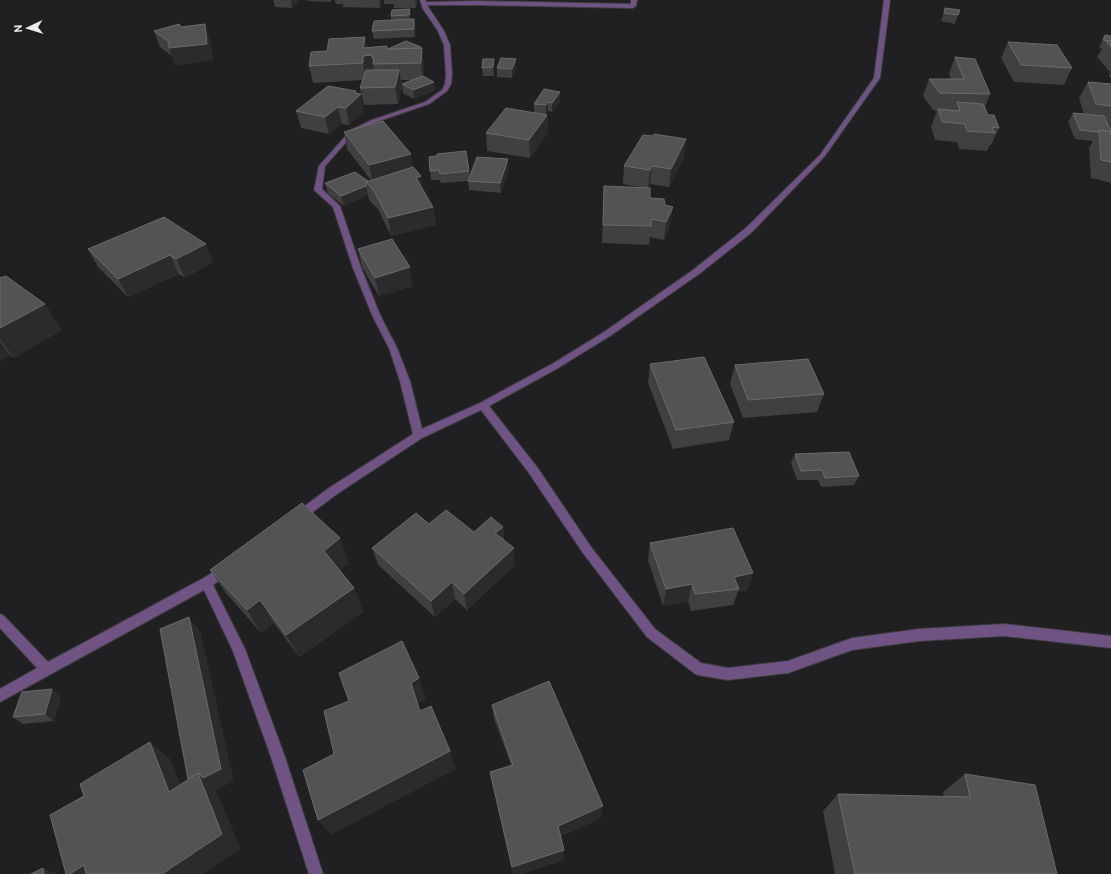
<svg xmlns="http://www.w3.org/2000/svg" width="1111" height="874" viewBox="0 0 1111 874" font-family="Overpass,sans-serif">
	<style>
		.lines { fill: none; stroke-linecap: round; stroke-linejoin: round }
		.minor-casing { stroke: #3d3c3e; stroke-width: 2 }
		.minor { fill: #6f5383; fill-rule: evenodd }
		.wall { fill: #403f41 }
		.shaded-wall { fill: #2b2a2c }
		.building { fill: #535254; stroke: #6b6a6c }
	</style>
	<rect width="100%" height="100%" fill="#201f21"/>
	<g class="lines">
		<!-- minor casing -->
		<g class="minor-casing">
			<g id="minor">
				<path d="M 420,0 L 426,0 L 426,2 L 477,1 L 631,4 L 631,0 L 637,0 L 636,6 L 633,8 L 477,5 L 427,5 L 444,31 L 450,45 L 452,75 L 451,84 L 447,91 L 429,104 L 376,122 L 355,132 L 325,166 L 322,189 L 340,206 L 361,268 L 381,317 L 397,348 L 410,381 L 422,429 L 480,403 L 552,364 L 604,332 L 693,270 L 746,228 L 820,155 L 874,78 L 884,0 L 890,0 L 880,78 L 824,157 L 752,232 L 699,274 L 610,336 L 558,368 L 489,406 L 537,467 L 591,547 L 655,629 L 701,663 L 728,668 L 788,661 L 852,638 L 919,629 L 1004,624 L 1111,636 L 1111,648 L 1004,636 L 919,641 L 852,650 L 788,673 L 728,680 L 698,675 L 694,673 L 647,637 L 583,553 L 529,473 L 481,410 L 422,438 L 337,494 L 302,520 L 298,521 L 294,520 L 293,517 L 294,514 L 329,488 L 413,434 L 400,381 L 389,348 L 373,317 L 353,268 L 333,207 L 314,190 L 319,166 L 351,130 L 372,120 L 425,102 L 442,90 L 445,84 L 446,75 L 444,45 L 438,31 L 423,9 Z"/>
				<path d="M 225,565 L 229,566 L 231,570 L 229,574 L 213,585 L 245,649 L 285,757 L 323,874 L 309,874 L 271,757 L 233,651 L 204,590 L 0,702 L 0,689 L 37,668 L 0,628 L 0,614 L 4,616 L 48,662 L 202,579 Z"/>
			</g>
		</g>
		<!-- minor -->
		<use href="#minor" class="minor"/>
	</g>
	<!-- wall -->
	<g class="wall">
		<path d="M 273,0 L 299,0 L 292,8 L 275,7 Z"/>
		<path d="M 307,0 L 332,0 L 330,2 L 308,1 Z"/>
		<path d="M 335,0 L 382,0 L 381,0 L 381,3 L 380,8 L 343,7 L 343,4 L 336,4 Z"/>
		<path d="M 384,0 L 417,0 L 416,8 L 394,8 L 394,4 L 384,4 Z"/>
		<path d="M 945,8 L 958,15 L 955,24 L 941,21 Z"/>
		<path d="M 410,9 L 411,19 L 414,19 L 415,27 L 415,37 L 374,39 L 372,31 L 391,20 L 391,16 Z"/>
		<path d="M 182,27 L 210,40 L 213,60 L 175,65 L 172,56 L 160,47 L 154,31 Z"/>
		<path d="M 1105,35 L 1111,36 L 1111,77 L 1109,77 L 1110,72 L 1097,57 L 1102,49 L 1099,48 Z"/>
		<path d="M 365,37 L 367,48 L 388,49 L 424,64 L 423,76 L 434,82 L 435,90 L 414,99 L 403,93 L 402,84 L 412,80 L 401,80 L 402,86 L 398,104 L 364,105 L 360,88 L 363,80 L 313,83 L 309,66 L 327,51 Z"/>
		<path d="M 1008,42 L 1072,68 L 1064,85 L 1014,82 L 1001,58 Z"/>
		<path d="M 955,57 L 990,94 L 985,107 L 988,115 L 999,128 L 991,145 L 990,145 L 987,151 L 959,149 L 957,142 L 935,140 L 931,127 L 937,111 L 933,110 L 923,96 L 929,79 L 951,79 L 949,74 Z"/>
		<path d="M 494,67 L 494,76 L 483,76 L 482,68 Z"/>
		<path d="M 516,67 L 512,78 L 497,77 L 497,68 Z"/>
		<path d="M 1088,82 L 1111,84 L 1111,183 L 1091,178 L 1089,148 L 1093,141 L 1075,139 L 1068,122 L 1073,113 L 1084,114 L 1079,98 Z"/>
		<path d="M 356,91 L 364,111 L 349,125 L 342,124 L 329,134 L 301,128 L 296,111 Z"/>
		<path d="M 560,92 L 560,101 L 552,112 L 548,111 L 546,114 L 547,115 L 548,132 L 530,158 L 487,151 L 486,133 L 534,112 L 534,104 Z"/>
		<path d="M 344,132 L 413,168 L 424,191 L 433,207 L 436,225 L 391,236 L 378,209 L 369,200 L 368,195 L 344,206 L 328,193 L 325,183 L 368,181 L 371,180 L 347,149 Z"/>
		<path d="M 429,157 L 469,171 L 470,176 L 509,168 L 501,193 L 469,190 L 468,181 L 441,183 L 440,180 L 431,180 Z"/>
		<path d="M 684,157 L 669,187 L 650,184 L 648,188 L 650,198 L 665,205 L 670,225 L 664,240 L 650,237 L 649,245 L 602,243 L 604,186 L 645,188 L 623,184 L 624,166 Z"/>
		<path d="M 164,217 L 213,262 L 185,278 L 179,274 L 128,297 L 98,267 L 88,249 Z"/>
		<path d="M 358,249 L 413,286 L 379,296 L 362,267 Z"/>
		<path d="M 0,278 L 62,330 L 14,358 L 10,355 L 0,361 Z"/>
		<path d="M 650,364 L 734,422 L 729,440 L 673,449 L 648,383 Z"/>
		<path d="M 735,365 L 824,394 L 817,412 L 743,418 L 730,384 Z"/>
		<path d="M 795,454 L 859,476 L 854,485 L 821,487 L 818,480 L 797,480 L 791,463 Z"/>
		<path d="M 503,527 L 504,540 L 515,565 L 467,610 L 455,599 L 435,617 L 378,565 L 372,548 L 474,532 Z"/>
		<path d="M 650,543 L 753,573 L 747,590 L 738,592 L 733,605 L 691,611 L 688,601 L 663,606 L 648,560 Z"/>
		<path d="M 349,563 L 340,570 L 354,588 L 363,612 L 299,657 L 274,623 L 261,633 L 226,593 L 210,570 Z"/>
		<path d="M 61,697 L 54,721 L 23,724 L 13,717 Z"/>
		<path d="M 492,705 L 601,818 L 561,836 L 564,860 L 521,874 L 513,874 L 490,772 L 511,765 L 494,719 Z"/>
		<path d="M 965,774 L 1057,874 L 835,874 L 823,811 L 838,794 L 944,797 L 943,792 Z"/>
	</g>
	<!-- shaded-wall -->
	<g class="shaded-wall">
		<path d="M 291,0 L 299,0 L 292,8 Z"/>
		<path d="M 379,0 L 381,0 L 381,3 L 380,8 Z"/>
		<path d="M 415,0 L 417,0 L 416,8 Z"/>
		<path d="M 410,9 L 411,17 L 410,24 L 409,15 Z"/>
		<path d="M 414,19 L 415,27 L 415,37 L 414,29 Z"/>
		<path d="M 205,24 L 210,40 L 213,60 L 175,65 L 169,48 Z"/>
		<path d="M 365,37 L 368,54 L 372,55 L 374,72 L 366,79 L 363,63 Z"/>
		<path d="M 422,48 L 424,64 L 423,80 L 421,63 Z"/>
		<path d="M 494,59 L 494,76 L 493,67 Z"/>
		<path d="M 516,59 L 516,67 L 512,78 L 512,69 Z"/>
		<path d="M 399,70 L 402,86 L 398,104 L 395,87 Z"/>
		<path d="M 434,82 L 435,90 L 414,99 L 413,90 Z"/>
		<path d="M 356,91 L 358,97 L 361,94 L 364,111 L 349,125 L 346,108 L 355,93 Z"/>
		<path d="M 560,92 L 560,101 L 552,112 L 552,103 Z"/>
		<path d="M 548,102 L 548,111 L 546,114 L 546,105 Z"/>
		<path d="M 338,107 L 342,124 L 329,134 L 325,117 Z"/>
		<path d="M 547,115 L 548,132 L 530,158 L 529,140 Z"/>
		<path d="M 686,139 L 684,157 L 669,187 L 671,169 Z"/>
		<path d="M 411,154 L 414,172 L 373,183 L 369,165 Z"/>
		<path d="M 508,159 L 509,168 L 501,193 L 500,183 Z"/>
		<path d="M 652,166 L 650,184 L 648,188 L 650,170 Z"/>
		<path d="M 421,176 L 424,194 L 416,178 Z"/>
		<path d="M 366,186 L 368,195 L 344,206 L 341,196 Z"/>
		<path d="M 433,207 L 436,225 L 391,236 L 388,218 Z"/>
		<path d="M 673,207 L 670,225 L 664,240 L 666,222 Z"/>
		<path d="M 206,244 L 213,262 L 185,278 L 176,259 Z"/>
		<path d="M 170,255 L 179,274 L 128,297 L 118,279 Z"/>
		<path d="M 410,267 L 413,286 L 379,296 L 375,278 Z"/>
		<path d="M 45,304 L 62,330 L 14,358 L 0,339 L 0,328 Z"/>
		<path d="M 0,341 L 10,355 L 0,361 Z"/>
		<path d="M 503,527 L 504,544 L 495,533 Z"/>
		<path d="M 340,538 L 349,563 L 335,575 L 324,551 Z"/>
		<path d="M 514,548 L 515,565 L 467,610 L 464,594 Z"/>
		<path d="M 753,573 L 747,590 L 738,592 L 739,589 L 734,577 Z"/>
		<path d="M 452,582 L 455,599 L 435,617 L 431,601 Z"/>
		<path d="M 692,584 L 688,601 L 663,606 L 666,589 Z"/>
		<path d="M 354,588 L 363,612 L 299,657 L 286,635 Z"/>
		<path d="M 260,600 L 274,623 L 261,633 L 247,610 Z"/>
		<path d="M 189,617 L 201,633 L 234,781 L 216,790 L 241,849 L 204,874 L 162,874 L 198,773 Z"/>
		<path d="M 419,678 L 426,699 L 418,703 L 411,683 Z"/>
		<path d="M 52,689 L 61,697 L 54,721 L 45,714 Z"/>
		<path d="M 150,742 L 171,760 L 190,808 L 169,792 Z"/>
		<path d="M 450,751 L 456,769 L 331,835 L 318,820 Z"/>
		<path d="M 603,806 L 601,818 L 558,837 L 558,826 Z"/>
		<path d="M 564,850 L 564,860 L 521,874 L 513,874 L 512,867 Z"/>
		<path d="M 84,865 L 102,874 L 70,874 Z"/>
		<path d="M 43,868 L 57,874 L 44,874 Z"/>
	</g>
	<!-- building -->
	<g class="building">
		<path d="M 945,8 L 960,10 L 958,15 L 944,13 Z"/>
		<path d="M 410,9 L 409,15 L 391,16 L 392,10 Z"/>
		<path d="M 414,19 L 414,29 L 372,31 L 374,21 Z"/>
		<path d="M 179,24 L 182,27 L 205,24 L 207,44 L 169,48 L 169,42 L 154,31 Z"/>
		<path d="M 1105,35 L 1111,36 L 1111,41 L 1103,40 Z"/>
		<path d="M 365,37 L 363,48 L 387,46 L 387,49 L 422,48 L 421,63 L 373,64 L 374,58 L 372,58 L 372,55 L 363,56 L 363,63 L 309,66 L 311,52 L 327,51 L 329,39 Z"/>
		<path d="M 406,41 L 421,47 L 420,48 L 388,49 Z"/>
		<path d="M 1106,41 L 1111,41 L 1111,47 Z"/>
		<path d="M 1008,42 L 1057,45 L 1072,68 L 1021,65 Z"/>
		<path d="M 955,57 L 975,59 L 990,94 L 940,93 L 929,79 L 964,79 Z"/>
		<path d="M 501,58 L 516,59 L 512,69 L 497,68 Z"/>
		<path d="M 483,59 L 494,59 L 493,67 L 482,68 Z"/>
		<path d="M 366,70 L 399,70 L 395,87 L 360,88 Z"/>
		<path d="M 423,76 L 434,82 L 413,90 L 402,84 Z"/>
		<path d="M 1088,82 L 1111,84 L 1111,106 L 1096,104 Z"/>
		<path d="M 328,86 L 356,91 L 355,93 L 361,94 L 346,108 L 338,107 L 325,117 L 296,111 Z"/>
		<path d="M 544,89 L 560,92 L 552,103 L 548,102 L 546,105 L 534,104 Z"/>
		<path d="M 957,102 L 983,104 L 988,115 L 994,115 L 999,128 L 992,127 L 995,133 L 967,131 L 965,124 L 942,122 L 938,109 L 960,111 Z"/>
		<path d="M 506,108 L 547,115 L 529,140 L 486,133 Z"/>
		<path d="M 1073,113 L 1104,116 L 1111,132 L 1099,130 L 1098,132 L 1080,130 Z"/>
		<path d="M 383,121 L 411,154 L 369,165 L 344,132 Z"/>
		<path d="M 1099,130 L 1111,132 L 1111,162 L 1101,160 Z"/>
		<path d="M 654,134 L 686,139 L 671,169 L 652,166 L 650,170 L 624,166 L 643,135 L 653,136 Z"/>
		<path d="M 466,151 L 469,171 L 440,174 L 439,170 L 430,171 L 429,157 L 437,156 L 437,154 Z"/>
		<path d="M 477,157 L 508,159 L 500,183 L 468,181 Z"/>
		<path d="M 413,167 L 421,176 L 416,178 L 433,207 L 388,218 L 374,191 L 366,182 Z"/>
		<path d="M 355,172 L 368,181 L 366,182 L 366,186 L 341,196 L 325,183 Z"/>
		<path d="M 604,186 L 650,188 L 650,198 L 664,199 L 665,205 L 673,207 L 666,222 L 651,219 L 651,226 L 603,225 Z"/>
		<path d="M 164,217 L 206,244 L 176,259 L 170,255 L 118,279 L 88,249 Z"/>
		<path d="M 392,239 L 410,267 L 375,278 L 358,249 Z"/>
		<path d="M 6,276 L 45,304 L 0,328 L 0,278 Z"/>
		<path d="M 704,357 L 734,422 L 676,430 L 650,364 Z"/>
		<path d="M 808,359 L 824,394 L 748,400 L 735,365 Z"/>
		<path d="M 849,452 L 859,476 L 825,478 L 822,470 L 801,471 L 795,454 Z"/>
		<path d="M 302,503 L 340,538 L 324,551 L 354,588 L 286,635 L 260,600 L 247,610 L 210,570 Z"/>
		<path d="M 446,510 L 474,532 L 491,517 L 503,527 L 495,533 L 514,548 L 464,594 L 452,582 L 431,601 L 372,548 L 416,513 L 429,524 Z"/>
		<path d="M 733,528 L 753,573 L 734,577 L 739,589 L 695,594 L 692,584 L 666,589 L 650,543 Z"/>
		<path d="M 189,617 L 221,769 L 203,778 L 198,773 L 188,779 L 160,629 Z"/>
		<path d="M 402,641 L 419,678 L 411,683 L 420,711 L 431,706 L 450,751 L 318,820 L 303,770 L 334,754 L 324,711 L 349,701 L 339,673 Z"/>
		<path d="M 549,681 L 603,806 L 558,826 L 564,850 L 512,867 L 490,772 L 513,765 L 492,705 Z"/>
		<path d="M 52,689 L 45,714 L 13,717 L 22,692 Z"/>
		<path d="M 150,742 L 169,792 L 198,773 L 222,834 L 162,874 L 86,874 L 84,865 L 70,874 L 66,874 L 50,815 L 84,796 L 80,784 Z"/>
		<path d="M 965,774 L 1035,785 L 1057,874 L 855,874 L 838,794 L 970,797 Z"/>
		<path d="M 43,868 L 44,874 L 31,874 Z"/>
	</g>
	<!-- north arrow -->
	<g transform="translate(28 28) rotate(266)" stroke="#201f21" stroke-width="3" paint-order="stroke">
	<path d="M0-3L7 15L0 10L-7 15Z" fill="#eeedee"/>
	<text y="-6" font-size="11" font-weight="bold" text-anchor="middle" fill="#eeedee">N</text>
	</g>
</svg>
